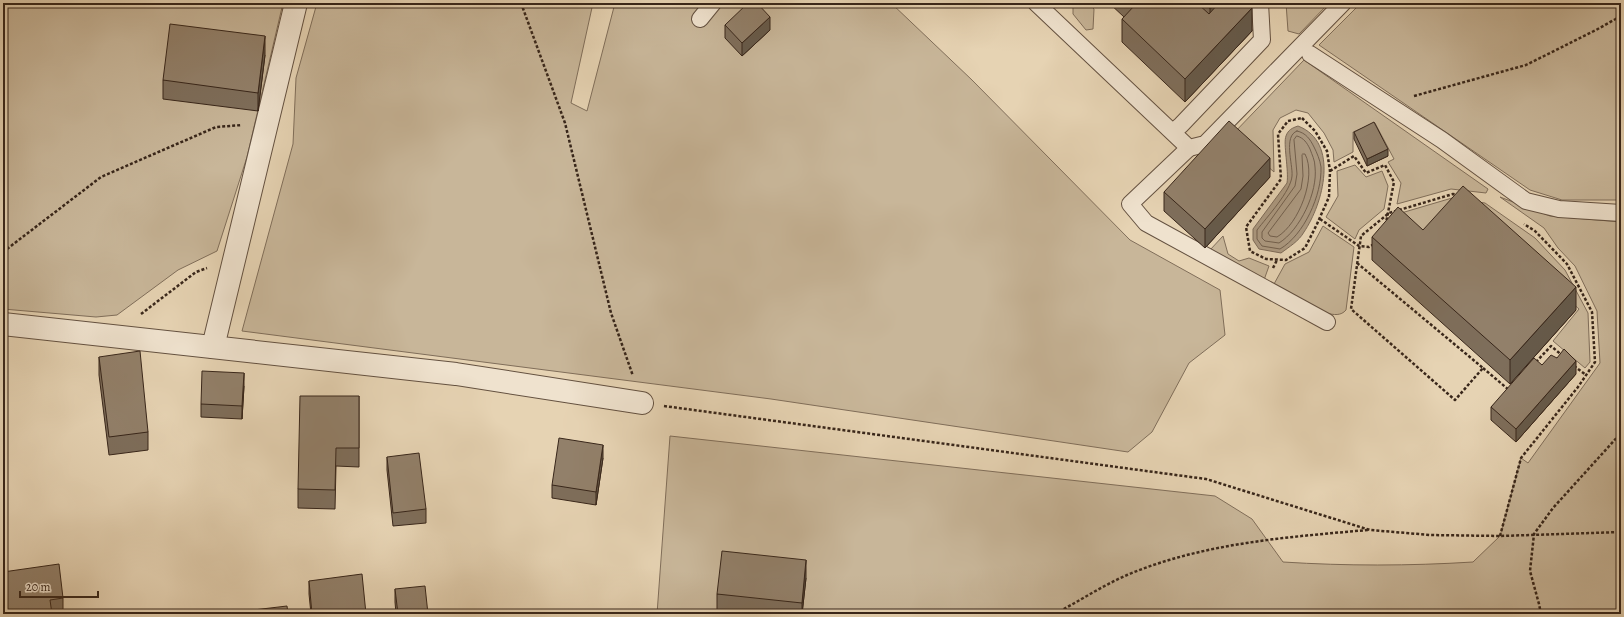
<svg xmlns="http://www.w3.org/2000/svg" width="1624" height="617" viewBox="0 0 1624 617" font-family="Alegreya,serif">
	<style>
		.green { fill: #c8b699; stroke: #806e5a }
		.water { fill: #ab987f; stroke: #7d6a57 }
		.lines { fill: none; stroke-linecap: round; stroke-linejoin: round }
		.shore { stroke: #725f4c; stroke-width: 1 }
		.lane-casing { stroke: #645140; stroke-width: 18 }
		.street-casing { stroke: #645140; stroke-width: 24 }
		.path { stroke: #38261a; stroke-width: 2.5; stroke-dasharray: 3 2; stroke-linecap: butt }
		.lane { stroke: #efe2ce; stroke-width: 16 }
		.street { stroke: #efe2ce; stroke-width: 22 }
		.wall { fill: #7e6e5b; stroke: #38261a }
		.shaded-wall { fill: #665a4a; stroke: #38261a }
		.building { fill: #92806a; stroke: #38261a }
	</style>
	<rect width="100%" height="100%" fill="#e6d3b3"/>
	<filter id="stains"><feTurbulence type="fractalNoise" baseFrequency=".005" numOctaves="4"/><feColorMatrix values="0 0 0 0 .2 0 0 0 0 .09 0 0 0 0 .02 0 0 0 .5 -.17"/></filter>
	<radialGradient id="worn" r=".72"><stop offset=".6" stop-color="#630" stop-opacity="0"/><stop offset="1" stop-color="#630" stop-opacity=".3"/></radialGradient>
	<!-- green -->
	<g class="green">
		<path d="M 3,3 L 283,3 L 247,157 L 217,251 L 178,270 L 117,315 L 96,317 L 3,309 Z"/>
		<path d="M 317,3 L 593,3 L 571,103 L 587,111 L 615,3 L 891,3 L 972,80 L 1130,240 L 1220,290 L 1225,335 L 1189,363 L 1152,432 L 1128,452 L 771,399 L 242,331 L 293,144 L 296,78 Z"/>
		<path d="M 1073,3 L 1088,3 L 1094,9 L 1093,29 L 1086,30 L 1073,14 Z"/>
		<path d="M 1286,3 L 1329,3 L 1299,34 L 1288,31 Z"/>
		<path d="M 1361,3 L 1621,3 L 1621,200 L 1562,200 L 1530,190 L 1319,45 Z"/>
		<path d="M 1304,60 L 1488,189 L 1486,193 L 1451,189 L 1397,204 L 1401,183 L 1388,162 L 1394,159 L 1375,123 L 1353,132 L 1353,152 L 1334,162 L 1333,150 L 1324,133 L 1308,113 L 1296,110 L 1280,118 L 1273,130 L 1274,172 L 1232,135 Z"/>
		<path d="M 1355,165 L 1366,177 L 1382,171 L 1388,186 L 1384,209 L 1359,230 L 1355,239 L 1326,217 L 1338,196 L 1337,171 Z"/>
		<path d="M 1500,197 L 1550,216 L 1621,222 L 1621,614 L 657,614 L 670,436 L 1215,496 L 1252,519 L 1283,562 C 1346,566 1409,566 1473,562 L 1500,536 L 1521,458 L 1528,463 L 1600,363 L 1597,311 L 1575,266 L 1558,248 L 1544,228 Z"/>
		<path d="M 1452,198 L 1485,203 L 1535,238 L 1565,270 L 1588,313 L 1590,362 L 1585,368 L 1553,341 L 1579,309 L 1462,205 L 1422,248 L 1391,216 Z"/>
		<path d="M 1323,226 L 1354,247 L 1346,310 C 1341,316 1334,315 1326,313 L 1274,284 L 1285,264 L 1309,252 Z"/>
		<path d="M 1223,236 L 1228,254 L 1239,261 L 1249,258 L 1269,266 L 1264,280 L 1210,250 Z"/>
	</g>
	<!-- water -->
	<path class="water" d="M 1298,126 C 1340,142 1323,204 1304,232 C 1299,241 1289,247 1281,253 L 1259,249 L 1253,240 L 1253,229 L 1287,183 C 1289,171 1283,143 1286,136 C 1288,130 1292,128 1298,126 Z"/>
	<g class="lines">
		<!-- shore -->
		<g class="shore">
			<path d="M 1297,131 C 1306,133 1310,139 1314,147 C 1317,153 1320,160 1321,167 C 1322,195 1304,235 1280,249 L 1262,246 L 1257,239 L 1257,230 C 1267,217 1291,191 1292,176 C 1293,164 1283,136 1297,131 Z"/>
			<path d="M 1297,136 C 1304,138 1307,143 1310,149 C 1312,155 1315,160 1315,167 C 1318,192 1300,230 1279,243 L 1265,241 L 1262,238 L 1262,232 L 1295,186 L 1297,174 L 1294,140 Z"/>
			<path d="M 1303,154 L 1305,154 C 1317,177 1299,224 1277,237 L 1270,236 L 1268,233 L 1301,189 L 1303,176 L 1302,155 Z"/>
		</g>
		<!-- lane casing -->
		<g class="lane-casing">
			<g id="lane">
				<path d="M 1036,3 L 1189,148 L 1205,144 L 1343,3"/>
				<path d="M 700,19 L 713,3"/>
				<path d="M 1310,54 L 1442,140 L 1526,201 L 1559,209 L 1621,213"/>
				<path d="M 1173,132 L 1181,125 L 1262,40 L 1260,3"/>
				<path d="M 1189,148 L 1130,204 L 1146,223 L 1327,322"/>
			</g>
		</g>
		<!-- street casing -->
		<g class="street-casing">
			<g id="street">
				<path d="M 3,324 L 456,374 L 642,403"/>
				<path d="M 213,347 L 296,3"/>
			</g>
		</g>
		<!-- path -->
		<g class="path">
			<path d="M 521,3 L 565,123 L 611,313 L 633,376"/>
			<path d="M 1414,96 L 1526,65 L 1596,30 L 1621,16"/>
			<path d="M 1302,118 L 1315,131 L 1327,151 L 1330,171 L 1329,197 L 1317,224 L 1305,248 L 1286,260 L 1266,259 L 1250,251 L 1246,227 L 1281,179 L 1278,134 L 1288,121 Z"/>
			<path d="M 1330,171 L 1354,156 L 1366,173 L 1385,165 L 1394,182 L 1386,223"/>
			<path d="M 1320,219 L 1359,246 L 1369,247 L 1374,244"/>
			<path d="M 3,252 L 101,177 L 216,127 L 242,125"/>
			<path d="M 1357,263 L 1483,368 L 1455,400 L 1351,309 L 1361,236 L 1389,213 L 1453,194 L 1459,195"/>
			<path d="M 1273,268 L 1277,260"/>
			<path d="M 141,314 L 196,272 L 207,268"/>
			<path d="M 1536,362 L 1551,346 L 1563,356"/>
			<path d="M 1574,366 L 1586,375"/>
			<path d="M 1483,368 L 1509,390"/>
			<path d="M 664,406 L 1206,479 L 1370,530 L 1430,535 L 1500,536 L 1621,532"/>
			<path d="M 1500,536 L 1521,458 L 1578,387 L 1595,362 L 1592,312 L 1567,264 L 1535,231 L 1524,224"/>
			<path d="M 1055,614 C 1079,601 1102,586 1127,575 C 1203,543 1287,537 1368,530"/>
			<path d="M 1541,614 L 1539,604 L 1530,571 L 1534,534 L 1553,508 L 1621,433"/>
		</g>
		<!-- lane -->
		<use href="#lane" class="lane"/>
		<!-- street -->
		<use href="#street" class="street"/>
	</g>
	<!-- wall -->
	<g class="wall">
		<path d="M 1109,3 L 1247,3 L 1252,31 L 1185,102 L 1122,42 L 1122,19 L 1124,17 Z"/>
		<path d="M 725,25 L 770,30 L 742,56 L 725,38 Z"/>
		<path d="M 265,55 L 258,111 L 163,99 L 163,80 Z"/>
		<path d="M 1354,132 L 1388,156 L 1367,166 L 1354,139 Z"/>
		<path d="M 1270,177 L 1205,248 L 1164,211 L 1164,192 Z"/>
		<path d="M 1423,230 L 1576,310 L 1510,384 L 1372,260 L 1372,237 Z"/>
		<path d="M 99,357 L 148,432 L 148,450 L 109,455 L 99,375 Z"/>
		<path d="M 1557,358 L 1576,374 L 1516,442 L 1491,420 L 1491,407 L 1542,365 Z"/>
		<path d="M 244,386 L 242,419 L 201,417 L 201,404 Z"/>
		<path d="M 359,396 L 359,467 L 336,466 L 335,509 L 298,508 L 298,489 Z"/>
		<path d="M 387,457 L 426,509 L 426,523 L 393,526 L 387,470 Z"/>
		<path d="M 603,458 L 596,505 L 552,498 L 552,485 Z"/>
		<path d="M 3,572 L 63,598 L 63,614 L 3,614 Z"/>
		<path d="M 806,578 L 802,614 L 730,614 L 717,613 L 717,594 Z"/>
		<path d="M 309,581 L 366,614 L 311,614 L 309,594 Z"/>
		<path d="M 395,589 L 428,614 L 396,614 L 395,602 Z"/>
	</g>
	<!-- shaded-wall -->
	<g class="shaded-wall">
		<path d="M 1217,3 L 1231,3 L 1210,23 L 1210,9 Z"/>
		<path d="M 1252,8 L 1252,31 L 1185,102 L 1185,79 Z"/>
		<path d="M 770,17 L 770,30 L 742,56 L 742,43 Z"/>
		<path d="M 265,36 L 265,55 L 258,111 L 258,93 Z"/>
		<path d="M 1388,149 L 1388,156 L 1367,166 L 1367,159 Z"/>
		<path d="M 1270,158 L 1270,177 L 1205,248 L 1205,229 Z"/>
		<path d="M 1576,287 L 1576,310 L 1510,384 L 1510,360 Z"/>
		<path d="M 1576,361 L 1576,374 L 1516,442 L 1516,429 Z"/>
		<path d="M 244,373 L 244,386 L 242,419 L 242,406 Z"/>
		<path d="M 603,445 L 603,458 L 596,505 L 596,492 Z"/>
		<path d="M 806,560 L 806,578 L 802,614 L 802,603 Z"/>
	</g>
	<!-- building -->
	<g class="building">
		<path d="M 748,3 L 757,3 L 770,17 L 742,43 L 725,25 Z"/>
		<path d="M 1133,3 L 1197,3 L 1209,14 L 1219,3 L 1247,3 L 1252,8 L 1185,79 L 1122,19 L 1135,5 Z"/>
		<path d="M 1205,3 L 1217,3 L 1210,9 Z"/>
		<path d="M 170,24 L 265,36 L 258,93 L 163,80 Z"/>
		<path d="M 1229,121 L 1270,158 L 1205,229 L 1164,192 Z"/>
		<path d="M 1374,122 L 1388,149 L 1367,159 L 1354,132 Z"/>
		<path d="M 1463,186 L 1576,287 L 1510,360 L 1372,237 L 1398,207 L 1423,230 Z"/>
		<path d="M 1564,349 L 1576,361 L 1516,429 L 1491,407 L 1534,358 L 1542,365 L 1551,355 L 1557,358 Z"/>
		<path d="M 140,351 L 148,432 L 109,437 L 99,357 Z"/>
		<path d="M 202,371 L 244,373 L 242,406 L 201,404 Z"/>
		<path d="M 300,396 L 359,396 L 359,448 L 336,448 L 335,490 L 298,489 Z"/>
		<path d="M 559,438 L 603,445 L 596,492 L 552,485 Z"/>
		<path d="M 419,453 L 426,509 L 393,513 L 387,457 Z"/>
		<path d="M 722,551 L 806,560 L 802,603 L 717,594 Z"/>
		<path d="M 59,564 L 63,598 L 50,600 L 52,614 L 5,614 L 3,600 L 3,572 Z"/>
		<path d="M 362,574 L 366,614 L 312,614 L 309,581 Z"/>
		<path d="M 425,586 L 428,614 L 398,614 L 395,589 Z"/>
		<path d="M 287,606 L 288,614 L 245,614 L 245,611 Z"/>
		<path d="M 483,613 L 497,614 L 482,614 Z"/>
	</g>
	<!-- margin -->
	<rect width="1624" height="617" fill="none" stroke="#e6d3b3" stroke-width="16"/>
	<rect x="4" y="4" width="1616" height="609" fill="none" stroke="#38261a" stroke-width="2"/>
	<rect x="8" y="8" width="1608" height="601" fill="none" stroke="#38261a"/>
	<!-- scale -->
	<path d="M20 591v6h78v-6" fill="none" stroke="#38261a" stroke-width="2"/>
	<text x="26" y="591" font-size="12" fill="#38261a" stroke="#efe2ce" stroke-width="3" paint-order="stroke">20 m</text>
	<rect width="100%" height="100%" filter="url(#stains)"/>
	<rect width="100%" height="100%" fill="url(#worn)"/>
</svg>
